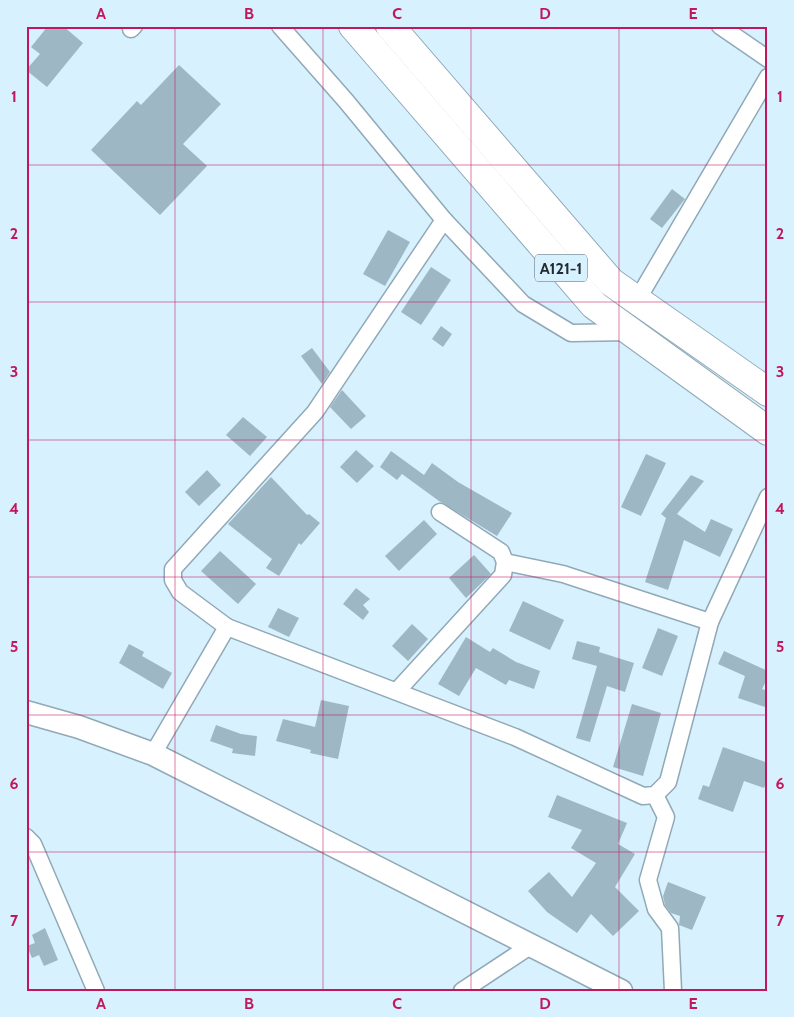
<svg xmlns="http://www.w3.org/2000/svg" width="794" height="1017" viewBox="0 0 794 1017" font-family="Cabin,sans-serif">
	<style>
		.building { fill: #9eb7c4 }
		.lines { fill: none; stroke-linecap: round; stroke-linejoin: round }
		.street-casing { stroke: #90a9b6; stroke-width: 19 }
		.secondary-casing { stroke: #90a9b6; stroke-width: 25 }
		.highway-casing { stroke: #90a9b6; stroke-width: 30 }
		.street { stroke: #fff; stroke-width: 16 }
		.secondary { stroke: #fff; stroke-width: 22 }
		.highway { stroke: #fff; stroke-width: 28 }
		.grid { fill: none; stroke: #c2185b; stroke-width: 1; stroke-opacity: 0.55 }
		.labels { text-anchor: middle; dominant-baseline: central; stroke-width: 5; stroke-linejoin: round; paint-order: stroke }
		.shield { fill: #d7f1ff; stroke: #58666d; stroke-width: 1 }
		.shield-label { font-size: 16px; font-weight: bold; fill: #212a2f }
		.neatline { fill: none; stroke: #c2185b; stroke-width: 2 }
		.grid-label { font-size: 16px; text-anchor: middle; font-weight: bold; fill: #c2185b }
	</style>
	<rect width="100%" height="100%" fill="#d7f1ff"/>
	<!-- building -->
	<g class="building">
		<path d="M 48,26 L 63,26 L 83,43 L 47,87 L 26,70 L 40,54 L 31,47 Z"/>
		<path d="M 179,65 L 221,104 L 183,144 L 207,166 L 160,215 L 91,150 L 137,101 L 141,105 Z"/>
		<path d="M 672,189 L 685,199 L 662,228 L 650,219 Z"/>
		<path d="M 388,230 L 410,242 L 385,286 L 363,274 Z"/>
		<path d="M 431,267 L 451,280 L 421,325 L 401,312 Z"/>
		<path d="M 441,326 L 452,334 L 443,347 L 432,339 Z"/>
		<path d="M 312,348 L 330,372 L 322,384 L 301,356 Z"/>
		<path d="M 342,390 L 366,416 L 351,429 L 330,407 Z"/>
		<path d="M 243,417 L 267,437 L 250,456 L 226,435 Z"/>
		<path d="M 356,450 L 374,466 L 357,483 L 340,467 Z"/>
		<path d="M 391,451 L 424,475 L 432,463 L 458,482 L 512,513 L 497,536 L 439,501 L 402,474 L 397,480 L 380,467 Z"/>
		<path d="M 646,454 L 666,463 L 641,516 L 621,507 Z"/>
		<path d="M 207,470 L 221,485 L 199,506 L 185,492 Z"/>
		<path d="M 691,475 L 704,481 L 677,514 L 705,532 L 711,519 L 733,529 L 720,557 L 684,540 L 668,590 L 645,582 L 666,518 L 661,514 Z"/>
		<path d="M 271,477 L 307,515 L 309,514 L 320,523 L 301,545 L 299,543 L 279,576 L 266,568 L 272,559 L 228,524 Z"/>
		<path d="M 424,520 L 437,534 L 399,571 L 385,556 Z"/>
		<path d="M 220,551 L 256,584 L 238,604 L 201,571 Z"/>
		<path d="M 474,555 L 491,574 L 466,598 L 449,578 Z"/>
		<path d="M 356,588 L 370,599 L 363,605 L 369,612 L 363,620 L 343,604 Z"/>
		<path d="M 523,601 L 564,620 L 550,650 L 509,631 Z"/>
		<path d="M 278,608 L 299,618 L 289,637 L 268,627 Z"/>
		<path d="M 412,624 L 428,639 L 408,661 L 392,646 Z"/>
		<path d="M 658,628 L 678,636 L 662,676 L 642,668 Z"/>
		<path d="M 466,637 L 490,652 L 493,648 L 516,662 L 540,671 L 534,689 L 509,680 L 506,685 L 476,668 L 459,696 L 438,684 Z"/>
		<path d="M 577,641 L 600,647 L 599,652 L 634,663 L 625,692 L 607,686 L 590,742 L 576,738 L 597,666 L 572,659 Z"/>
		<path d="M 129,644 L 144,652 L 142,656 L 172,673 L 163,689 L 119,663 Z"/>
		<path d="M 724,651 L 768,671 L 768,677 L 762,689 L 768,691 L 768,708 L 738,698 L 745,676 L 718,664 Z"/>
		<path d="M 321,700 L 349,706 L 338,759 L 310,753 L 311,750 L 276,741 L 283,719 L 315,727 Z"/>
		<path d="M 632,704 L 661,713 L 643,776 L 613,767 Z"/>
		<path d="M 216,725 L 241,734 L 257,736 L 255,756 L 232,753 L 233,749 L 210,741 Z"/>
		<path d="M 723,747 L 768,763 L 768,778 L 764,788 L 744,781 L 733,812 L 698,799 L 703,785 L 709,787 Z"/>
		<path d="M 557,795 L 627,823 L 618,844 L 635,854 L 615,887 L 639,911 L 613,936 L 591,914 L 577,933 L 547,912 L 528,891 L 549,872 L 572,897 L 596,863 L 571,848 L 582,830 L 548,817 Z"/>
		<path d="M 668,882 L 706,897 L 692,930 L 679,925 L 680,916 L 671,913 L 665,905 L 663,896 Z"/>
		<path d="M 45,928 L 58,960 L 44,966 L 39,955 L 32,958 L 27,946 L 35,943 L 32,935 Z"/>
	</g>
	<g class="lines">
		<!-- street casing -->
		<g class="street-casing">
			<g id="street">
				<path d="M 280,26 L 346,101 L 444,220 L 523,304 L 571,333 L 628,332"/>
				<path d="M 720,26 L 768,59"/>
				<path d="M 131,29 L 134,26"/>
				<path d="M 444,220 L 315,412 L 173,569 L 173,580 L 180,592 L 227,627 L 515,737 L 643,796 L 655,795 L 668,782 L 710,622 L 768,497"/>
				<path d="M 636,302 L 768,77"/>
				<path d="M 505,562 L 563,574 L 710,622"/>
				<path d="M 397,691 L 503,575 L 505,562 L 501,552 L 440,512"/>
				<path d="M 153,754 L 227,627"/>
				<path d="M 655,795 L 666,817 L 648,880 L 656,909 L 670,928 L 673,991"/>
				<path d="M 26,837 L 33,844 L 96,991"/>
				<path d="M 462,991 L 530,946"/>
			</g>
		</g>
		<!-- secondary casing -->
		<g class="secondary-casing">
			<path id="secondary" d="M 26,712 L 79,727 L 153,754 L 621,991"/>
		</g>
		<!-- highway casing -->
		<g class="highway-casing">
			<g id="highway">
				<path d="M 353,26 L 594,305 L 768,431"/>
				<path d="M 390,26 L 611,282 L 768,392"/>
			</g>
		</g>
		<!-- street -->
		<use href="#street" class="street"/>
		<!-- secondary -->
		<use href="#secondary" class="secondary"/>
		<!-- highway -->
		<use href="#highway" class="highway"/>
	</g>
	<!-- grid -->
	<path class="grid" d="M 175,26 L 175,991M 323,26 L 323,991M 471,26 L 471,991M 619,26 L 619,991M 26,165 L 768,165M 26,302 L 768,302M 26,440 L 768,440M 26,577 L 768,577M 26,715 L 768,715M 26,852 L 768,852"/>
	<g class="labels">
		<!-- shield labels -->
		<rect class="shield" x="535" y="254.5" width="52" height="27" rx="4"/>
		<g class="shield-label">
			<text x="561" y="268">A121-1</text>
		</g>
	</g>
	<!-- border -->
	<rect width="794" height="1017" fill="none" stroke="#d7f1ff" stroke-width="55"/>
	<rect x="28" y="28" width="738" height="962" class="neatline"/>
	<g class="grid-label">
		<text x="101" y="19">A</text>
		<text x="249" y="19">B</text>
		<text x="397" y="19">C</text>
		<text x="545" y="19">D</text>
		<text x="693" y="19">E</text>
		<text x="14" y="102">1</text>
		<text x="780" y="102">1</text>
		<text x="14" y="239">2</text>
		<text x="780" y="239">2</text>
		<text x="14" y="377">3</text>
		<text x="780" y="377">3</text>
		<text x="14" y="514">4</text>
		<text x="780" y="514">4</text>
		<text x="14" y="652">5</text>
		<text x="780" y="652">5</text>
		<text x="14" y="789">6</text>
		<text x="780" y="789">6</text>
		<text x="14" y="926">7</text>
		<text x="780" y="926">7</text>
		<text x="101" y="1009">A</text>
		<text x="249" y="1009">B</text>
		<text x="397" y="1009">C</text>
		<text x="545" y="1009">D</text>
		<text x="693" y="1009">E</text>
	</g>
</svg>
